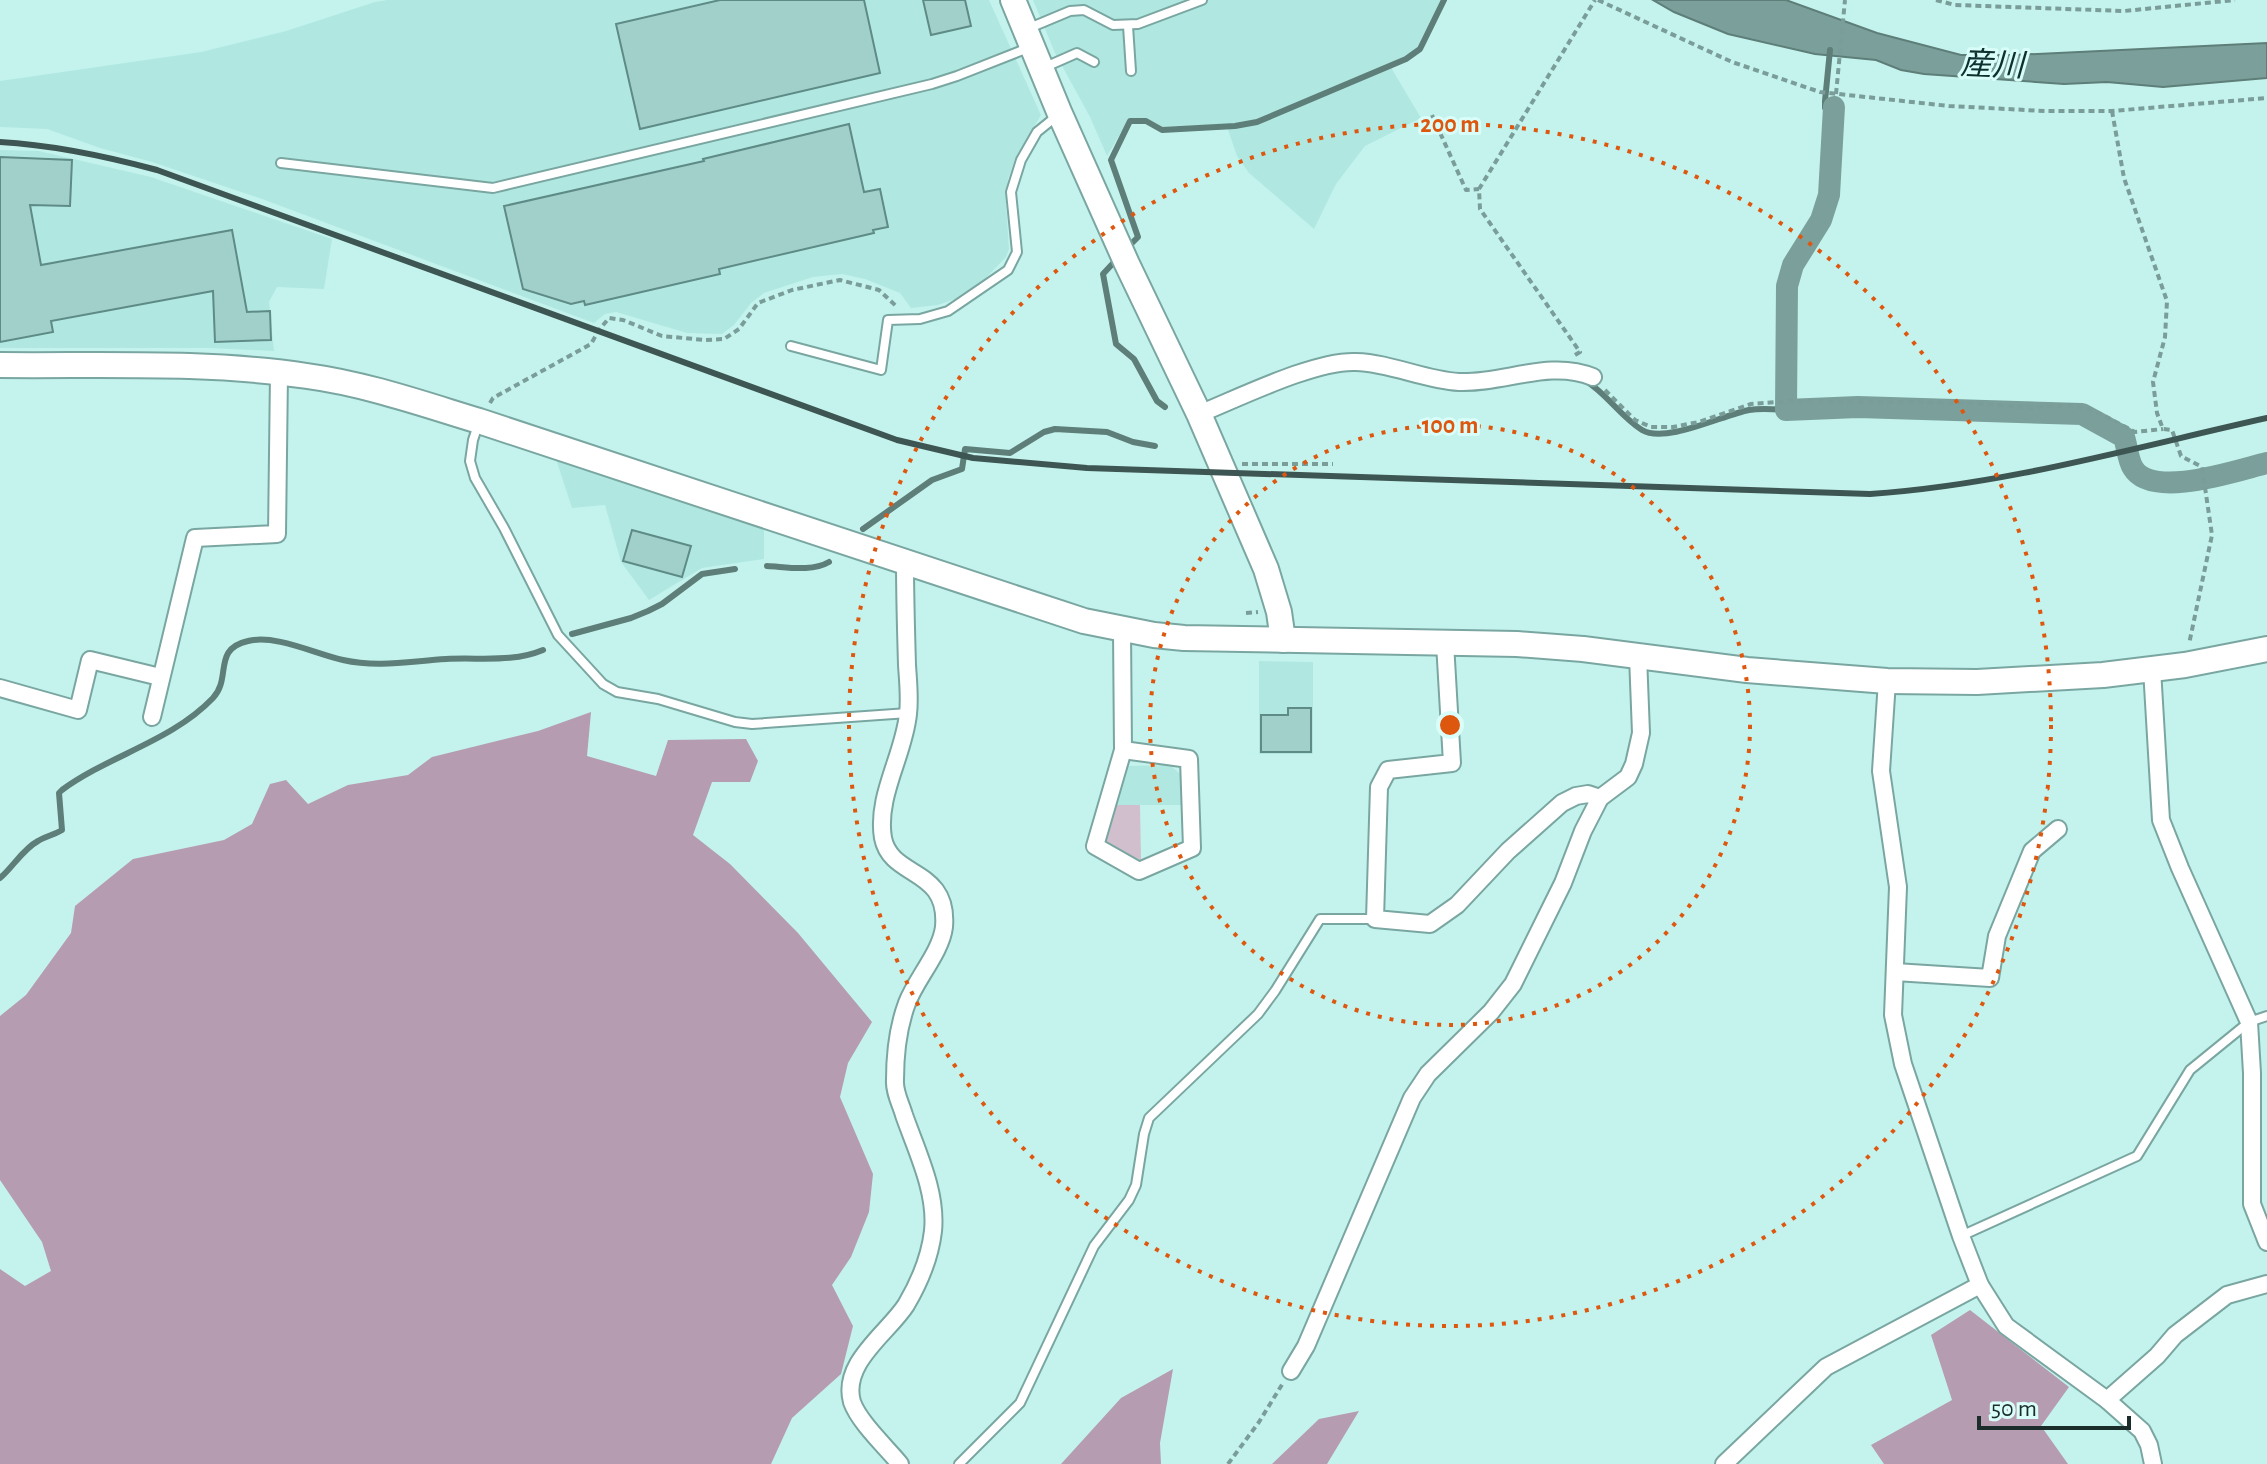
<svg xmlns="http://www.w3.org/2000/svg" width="2267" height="1464" viewBox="0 0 2267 1464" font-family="'Alegreya Sans','Noto Sans JP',sans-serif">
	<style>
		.built { fill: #b0e8e1 }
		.green { fill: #d2bfcd }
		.forest { fill: #b69cb0 }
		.water { fill: #7ba09b; stroke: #5e7e79; stroke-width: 2 }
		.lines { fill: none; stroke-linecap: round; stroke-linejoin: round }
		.stream { stroke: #5e7e79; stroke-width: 6 }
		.canal { stroke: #7ba09b; stroke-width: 22 }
		.building { fill: #a1cfc9; stroke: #5f8b86; stroke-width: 2 }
		.lane-casing { stroke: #7aa6a1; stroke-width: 12 }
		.street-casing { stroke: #7aa6a1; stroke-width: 20 }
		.secondary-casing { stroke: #7aa6a1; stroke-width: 28 }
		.path { stroke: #7a9d99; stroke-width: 4; stroke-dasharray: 6 4; stroke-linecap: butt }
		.lane { stroke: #fff; stroke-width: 8 }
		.street { stroke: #fff; stroke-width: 16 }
		.secondary { stroke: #fff; stroke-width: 24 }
		.rail { stroke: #3e5653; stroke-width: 6 }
		.ring { fill: none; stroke: #de570e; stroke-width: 4; stroke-dasharray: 4 8 }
		.labels { text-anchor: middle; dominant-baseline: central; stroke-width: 6; stroke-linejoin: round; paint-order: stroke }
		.water-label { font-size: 32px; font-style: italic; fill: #0c312e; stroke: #d9fef9 }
		.centre { fill: #de570e; stroke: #d9fef9; stroke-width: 4 }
		.ring-label { font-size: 24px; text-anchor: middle; font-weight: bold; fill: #de570e; stroke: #d9fef9; stroke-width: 6; stroke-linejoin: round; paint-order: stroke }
	</style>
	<rect width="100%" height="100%" fill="#c4f3ed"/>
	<!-- built -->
	<g class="built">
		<path d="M 387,0 L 989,0 L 1041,115 L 1015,159 L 1008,179 L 1006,204 L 1009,249 L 1006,257 L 980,284 L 955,299 L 938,305 L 911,308 L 900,293 L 865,279 L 842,274 L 813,277 L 764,293 L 751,303 L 734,325 L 722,334 L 687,333 L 616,312 L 605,314 L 594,323 L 262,199 L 152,162 L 100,148 L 47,129 L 0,127 L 0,81 L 201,52 L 286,31 L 375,2 Z"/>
		<path d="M 1033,0 L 1442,0 L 1422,42 L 1416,50 L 1389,64 L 1421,118 L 1365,146 L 1336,184 L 1314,229 L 1249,173 L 1237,156 L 1226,124 L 1162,127 L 1148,119 L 1129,119 L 1107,156 L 1090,117 L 1055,53 Z"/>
		<path d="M 0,150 L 39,151 L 151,177 L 332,239 L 324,289 L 277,287 L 269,302 L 274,351 L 208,348 L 0,348 Z"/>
		<path d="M 555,456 L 764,523 L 764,559 L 702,568 L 649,600 L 621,562 L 605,505 L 572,508 Z"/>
		<path d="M 1259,661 L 1313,662 L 1313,754 L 1259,754 Z"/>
		<path d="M 1170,765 L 1180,774 L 1182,805 L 1115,805 L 1128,766 Z"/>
	</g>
	<!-- green -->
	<path class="green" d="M 1115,805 L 1140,805 L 1141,860 L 1109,848 L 1104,835 Z"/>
	<!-- forest -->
	<g class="forest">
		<path d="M 591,712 L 587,756 L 656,776 L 668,740 L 746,739 L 758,761 L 750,782 L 712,782 L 693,835 L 730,864 L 798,933 L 872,1022 L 848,1063 L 840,1097 L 873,1174 L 869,1212 L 851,1257 L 832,1285 L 853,1326 L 841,1374 L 792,1418 L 771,1464 L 0,1464 L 0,1269 L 25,1286 L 51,1271 L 42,1242 L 0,1180 L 0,1016 L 26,995 L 71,933 L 75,906 L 133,859 L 224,840 L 252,824 L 270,784 L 286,780 L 308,804 L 348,785 L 408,775 L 432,757 L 538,731 Z"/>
		<path d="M 1970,1310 L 2069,1387 L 2041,1426 L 2068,1464 L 1884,1464 L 1871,1445 L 1952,1400 L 1931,1335 Z"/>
		<path d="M 1173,1369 L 1160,1443 L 1161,1464 L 1061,1464 L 1121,1398 Z"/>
		<path d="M 1359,1411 L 1327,1464 L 1272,1464 L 1319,1419 Z"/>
	</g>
	<!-- water -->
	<path class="water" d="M 1653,0 L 1786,0 L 1877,33 L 1961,55 L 2014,55 L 2267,43 L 2267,78 L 2163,87 L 2107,82 L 2064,84 L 1924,74 L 1901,70 L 1876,60 L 1815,54 L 1728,34 L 1674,12 Z"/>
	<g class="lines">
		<!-- stream -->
		<g class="stream">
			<path d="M 1830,50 L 1825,101 L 1825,108 L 1833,114"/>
			<path d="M 1127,248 L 1138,237 L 1111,160 L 1130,121 L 1146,121 L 1162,130 L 1235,126 L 1257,122 L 1406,59 L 1420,49 L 1444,0"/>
			<path d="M 1117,259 L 1103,274 L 1116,344 L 1134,359 L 1157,401 L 1165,407"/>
			<path d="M 1586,381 C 1607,394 1621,417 1642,430 C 1665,444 1723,415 1749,410 C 1761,408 1774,409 1786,410"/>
			<path d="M 863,529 L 932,480 L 962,469 L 965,449 L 1010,453 L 1044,432 L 1055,429 L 1107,432 L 1133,442 L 1155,446"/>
			<path d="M 767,566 C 787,567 812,572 829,562"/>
			<path d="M 572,634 L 631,618 L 648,611 L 662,604 L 702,574 L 735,569"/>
			<path d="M 0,878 C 13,867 23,849 38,841 C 46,836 54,835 62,830 L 59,793 L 62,790 C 110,755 172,741 213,698 C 232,678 212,649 248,641 C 275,634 316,654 343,660 C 378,668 411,661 446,659 C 479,657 512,663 543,650"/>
		</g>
		<!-- canal -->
		<path class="canal" d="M 1834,107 L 1829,195 L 1821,220 L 1793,265 L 1787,286 L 1786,410 L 1858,407 L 2082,414 L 2124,437 C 2127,446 2128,460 2133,468 C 2152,500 2238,470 2267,463"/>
	</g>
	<!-- building -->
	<g class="building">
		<path d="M 720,0 L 864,0 L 880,73 L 640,129 L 616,24 Z"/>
		<path d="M 923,0 L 965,0 L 971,26 L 931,35 Z"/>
		<path d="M 849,124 L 864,192 L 880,189 L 888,227 L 873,230 L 874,233 L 719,269 L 720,274 L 585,305 L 584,301 L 571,304 L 523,289 L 504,206 L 704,161 L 703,159 Z"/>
		<path d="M 0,157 L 72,160 L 70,206 L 30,205 L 41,265 L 232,230 L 247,312 L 270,311 L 271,340 L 215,342 L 213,291 L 51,321 L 53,332 L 0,342 Z"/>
		<path d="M 632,530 L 691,546 L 682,577 L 623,561 Z"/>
		<path d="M 1288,708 L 1311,708 L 1311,752 L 1261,752 L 1261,715 L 1288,715 Z"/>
	</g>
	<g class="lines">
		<!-- lane casing -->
		<g class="lane-casing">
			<g id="lane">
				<path d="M 1128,26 L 1131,71"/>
				<path d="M 1027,29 L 1070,11 L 1084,10 L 1113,25 L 1138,24 L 1202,0"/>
				<path d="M 1043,68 L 1077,53 L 1094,62"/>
				<path d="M 281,163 L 493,188 L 932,84 L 957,76 L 1028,48"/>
				<path d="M 791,346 L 881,370 L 888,320 L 920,319 L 948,311 L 1008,270 L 1017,252 L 1011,192 L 1021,160 L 1037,132 L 1058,115"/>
				<path d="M 478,425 L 473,440 L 470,461 L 475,478 L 504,528 L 558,635 L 603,684 L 617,692 L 658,699 L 735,722 L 752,724 L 908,713"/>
				<path d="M 1961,1236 L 2137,1156 L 2190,1070 L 2249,1022 L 2267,1016"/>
				<path d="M 959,1464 L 1020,1403 L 1094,1246 L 1129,1200 L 1136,1185 L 1144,1134 L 1149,1118 L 1258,1014 L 1275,991 L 1320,919 L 1375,919"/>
			</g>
		</g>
		<!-- street casing -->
		<g class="street-casing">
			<g id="street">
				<path d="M 1199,414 C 1239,398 1315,360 1356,362 C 1391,363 1424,380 1459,382 C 1504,384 1549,359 1593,377"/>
				<path d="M 1122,630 L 1123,750 L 1095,846 L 1139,871 L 1192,848 L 1189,759 L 1123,750"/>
				<path d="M 1445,643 L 1452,763 L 1388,770 L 1379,787 L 1375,919 L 1430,924 L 1457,905 L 1508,851 L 1562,803 L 1576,796 L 1588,794 L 1600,798"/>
				<path d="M 2152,669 L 2161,820 L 2180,868 L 2249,1022 L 2252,1073 L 2252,1204 L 2267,1242"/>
				<path d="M 1887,681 L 1881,771 L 1898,887 L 1893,1015 L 1903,1064 L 1961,1236 L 1980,1285 L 2006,1326 L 2107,1400 L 2142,1431 L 2149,1445 L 2153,1464"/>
				<path d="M 0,688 L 78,710 L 90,660 L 160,677"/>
				<path d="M 152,717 L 195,538 L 277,534 L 279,373"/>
				<path d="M 1895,972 L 1990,978 L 1997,936 L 2032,851 L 2058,829"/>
				<path d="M 1291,1371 L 1306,1346 L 1412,1098 L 1428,1074 L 1491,1012 L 1513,984 L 1563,883 L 1583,831 L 1600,798 L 1628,777 L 1634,764 L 1641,733 L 1638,656"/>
				<path d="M 2107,1400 L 2157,1356 L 2175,1335 L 2227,1295 L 2267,1284"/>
				<path d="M 900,1464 C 886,1447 859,1422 852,1402 C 841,1363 888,1333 906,1305 C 919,1283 930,1257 933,1231 C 937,1192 917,1152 904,1115 C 901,1104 894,1092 895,1080 C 895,1055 898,1027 907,1003 C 916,979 941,952 944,927 C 949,867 891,879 883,838 C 876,796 904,755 908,714 C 910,698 908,681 907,665 C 906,631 905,597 905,563"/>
				<path d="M 1724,1464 L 1826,1367 L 1980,1285"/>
			</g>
		</g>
		<!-- secondary casing -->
		<g class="secondary-casing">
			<g id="secondary">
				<path d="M 1013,0 L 1060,114 L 1127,264 L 1199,414 L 1266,569 L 1279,612 L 1283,640"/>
				<path d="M 0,365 C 101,366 207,361 307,376 C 366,384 423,404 479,421 L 1084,621 L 1154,635 L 1184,638 L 1517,644 L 1583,649 L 1747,670 L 1887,681 L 1977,682 L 2103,675 L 2185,665 L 2267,649"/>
			</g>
		</g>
		<!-- path -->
		<g class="path">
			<path d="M 1598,0 L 1732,62 L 1820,92 L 1949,106 L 2045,111 L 2112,111 L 2267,98"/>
			<path d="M 1936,0 L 1955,5 L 2124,11 L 2235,0"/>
			<path d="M 1836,94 L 1845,0"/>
			<path d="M 2112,111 L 2124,178 L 2167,301 L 2165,337 L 2153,382 L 2157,413 L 2163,429 L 2172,430 L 2181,456 L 2202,467 L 2212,535 L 2189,644"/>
			<path d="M 1432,115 L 1466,190 L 1479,189"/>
			<path d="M 1575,355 L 1580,352 L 1480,209 L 1479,189 L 1595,0"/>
			<path d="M 1605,390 L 1635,420 L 1651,427 L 1673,427 L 1699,422 L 1751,404 L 1792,401 L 1974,403 L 2031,408 L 2070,405 L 2093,410 L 2135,432 L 2163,429"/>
			<path d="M 490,403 L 493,398 L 591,344 L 599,330 L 609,318 L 623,320 L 662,336 L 705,340 L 724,339 L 739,329 L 758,303 L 792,290 L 840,280 L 879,290 L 896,306"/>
			<path d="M 1242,464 L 1333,464"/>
			<path d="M 1246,613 L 1258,612"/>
			<path d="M 1228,1464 L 1259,1422 L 1283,1383"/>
		</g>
		<!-- lane -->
		<use href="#lane" class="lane"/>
		<!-- street -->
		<use href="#street" class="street"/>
		<!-- secondary -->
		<use href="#secondary" class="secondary"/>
		<!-- rail -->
		<path class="rail" d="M 0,142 C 54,145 105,156 157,170 L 897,440 L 973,458 L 1087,468 L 1870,494 C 2005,485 2136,447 2267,418"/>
	</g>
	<!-- distance rings -->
	<g class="ring">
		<circle cx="1450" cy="725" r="300"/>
		<circle cx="1450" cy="725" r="601"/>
	</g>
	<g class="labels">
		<!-- water labels -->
		<g class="water-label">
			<text transform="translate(1992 65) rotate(2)">産川</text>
		</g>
	</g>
	<circle cx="1450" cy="725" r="12" class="centre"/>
	<g class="ring-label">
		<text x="1450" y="132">200 m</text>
		<text x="1450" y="433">100 m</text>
	</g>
	<!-- scale -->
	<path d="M1979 1416v12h150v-12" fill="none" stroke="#1b2d2b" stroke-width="4"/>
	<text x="1991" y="1416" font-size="24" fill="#1b2d2b" stroke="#d9fef9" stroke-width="6" paint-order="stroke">50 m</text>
</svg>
